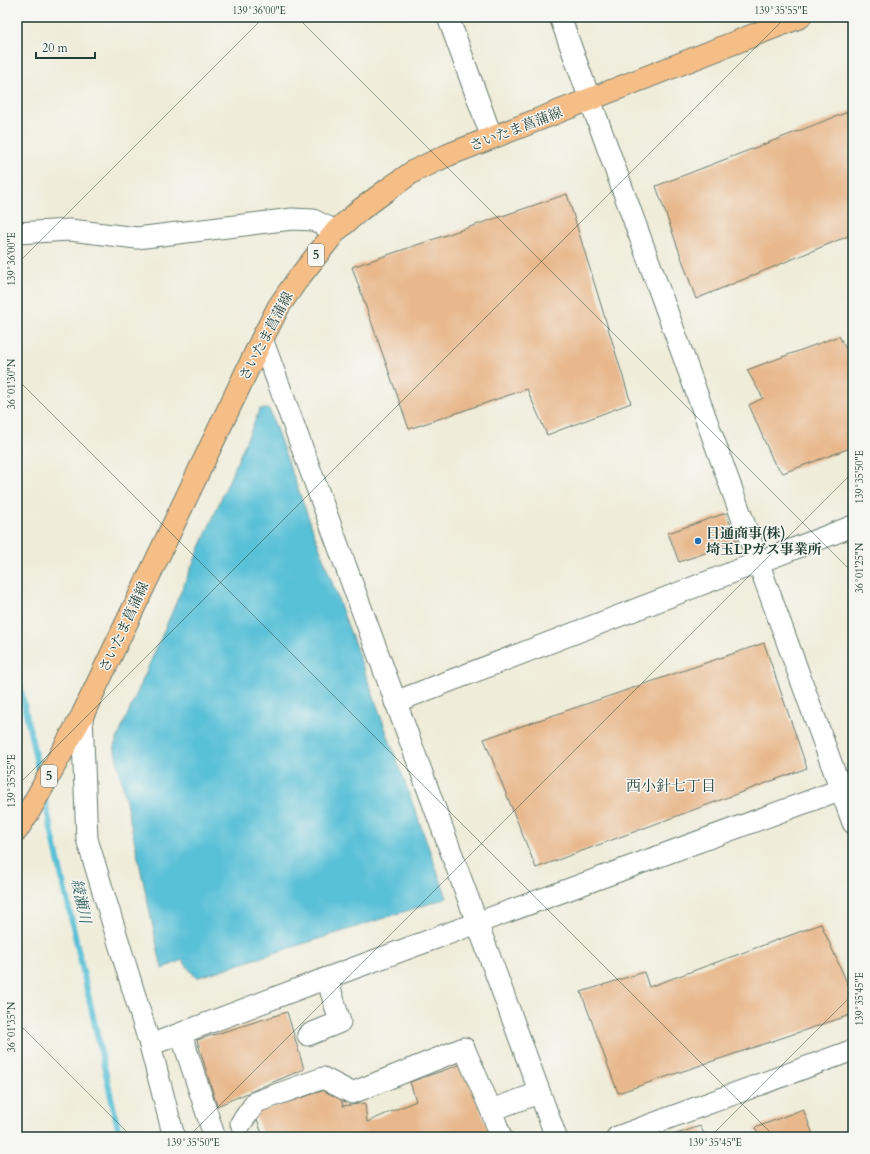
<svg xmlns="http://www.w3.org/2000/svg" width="870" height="1154" viewBox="0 0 870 1154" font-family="Cardo,'Noto Serif JP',serif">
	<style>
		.water { fill: #59c0d7; stroke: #3c7e86 }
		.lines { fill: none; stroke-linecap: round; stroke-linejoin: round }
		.stream { stroke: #59c0d7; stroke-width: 6 }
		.building { fill: #e8b88c }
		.minor-casing { stroke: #687a6e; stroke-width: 23 }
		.major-casing { stroke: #687a6e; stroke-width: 24 }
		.minor { stroke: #fff; stroke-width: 21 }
		.major { stroke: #f6be87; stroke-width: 22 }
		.ticks { fill: none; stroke: #1f3d34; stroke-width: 1; stroke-opacity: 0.45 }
		.poi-dot { fill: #1f6fb2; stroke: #f6f6f2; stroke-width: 1.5 }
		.labels { text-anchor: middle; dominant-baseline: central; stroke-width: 3; stroke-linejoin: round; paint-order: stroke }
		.shield { fill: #f6f6f2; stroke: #60746d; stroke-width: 1 }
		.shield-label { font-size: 13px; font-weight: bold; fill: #1f3d34 }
		.street-label { font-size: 14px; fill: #1f3d34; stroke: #f6f6f2 }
		.poi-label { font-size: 14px; font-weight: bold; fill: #1f3d34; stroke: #f6f6f2; text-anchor: start }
		.neighbourhood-label { font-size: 15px; fill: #1f3d34; stroke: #f6f6f2 }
		.water-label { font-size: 15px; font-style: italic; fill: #2e5e5d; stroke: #f6f6f2 }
		.neatline { fill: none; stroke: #1f3d34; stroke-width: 1.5 }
		.ticks-label { font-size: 10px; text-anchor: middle; fill: #1f3d34 }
	</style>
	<rect width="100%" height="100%" fill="#f6f6f2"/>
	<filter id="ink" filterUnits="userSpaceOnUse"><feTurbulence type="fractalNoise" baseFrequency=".025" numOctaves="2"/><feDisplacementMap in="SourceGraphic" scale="8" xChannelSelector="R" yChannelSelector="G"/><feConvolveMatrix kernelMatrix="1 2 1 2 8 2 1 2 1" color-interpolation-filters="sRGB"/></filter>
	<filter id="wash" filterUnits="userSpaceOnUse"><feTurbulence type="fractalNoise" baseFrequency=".012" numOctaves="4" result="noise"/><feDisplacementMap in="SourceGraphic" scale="16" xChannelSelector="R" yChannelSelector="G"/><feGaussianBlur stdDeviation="0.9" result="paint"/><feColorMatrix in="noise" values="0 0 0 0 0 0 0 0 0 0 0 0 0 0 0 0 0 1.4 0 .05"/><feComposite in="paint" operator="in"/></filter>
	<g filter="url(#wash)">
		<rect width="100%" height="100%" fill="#efecd9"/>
		<!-- water -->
		<path class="water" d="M 260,409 L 269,409 L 447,898 L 196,978 L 182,960 L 162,969 L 114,746 Z"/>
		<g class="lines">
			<!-- stream -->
			<g class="stream">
				<path d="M 17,671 L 40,778"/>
				<path d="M 44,797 L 120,1137"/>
			</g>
		</g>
		<g id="blocks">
			<!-- building -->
			<g class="building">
				<path d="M 853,110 L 853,234 L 696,299 L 656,186 Z"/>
				<path d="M 567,194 L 631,403 L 547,435 L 527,389 L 409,429 L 352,267 Z"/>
				<path d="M 839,336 L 846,349 L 853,346 L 853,447 L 783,473 L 774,463 L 749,405 L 763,398 L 747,370 Z"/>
				<path d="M 726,513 L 737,542 L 679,562 L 668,533 Z"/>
				<path d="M 764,643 L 807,768 L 536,868 L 484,739 Z"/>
				<path d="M 821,924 L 853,996 L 853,1014 L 618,1093 L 581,992 L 644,972 L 649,987 Z"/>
				<path d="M 287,1012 L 304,1069 L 217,1106 L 197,1040 Z"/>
				<path d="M 462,1064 L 491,1137 L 263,1137 L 255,1113 L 337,1086 L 343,1106 L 365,1103 L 367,1122 L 416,1101 L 410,1082 Z"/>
				<path d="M 803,1109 L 814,1137 L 759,1137 L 755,1128 Z"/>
				<path d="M 700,1126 L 706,1137 L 668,1137 Z"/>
			</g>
		</g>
	</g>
	<g filter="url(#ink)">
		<use href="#blocks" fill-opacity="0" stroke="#687a6e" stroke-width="1"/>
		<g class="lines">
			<!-- minor casing -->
			<g class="minor-casing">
				<g id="minor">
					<path d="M 448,17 L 492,138"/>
					<path d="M 560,17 L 853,823"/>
					<path d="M 17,233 L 70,230 L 137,238 L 292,219 L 313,220 L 336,231"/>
					<path d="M 262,339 L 556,1137"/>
					<path d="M 395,702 L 853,526"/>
					<path d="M 82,716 L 87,839 L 150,1045"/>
					<path d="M 181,1034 L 214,1135"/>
					<path d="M 308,1035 L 340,1022 L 327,978"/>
					<path d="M 491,1110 L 501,1137"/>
					<path d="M 241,1123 L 256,1102 L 323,1078 L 352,1093 L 464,1048 L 491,1110 L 539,1093"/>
					<path d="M 174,1137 L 150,1045 L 327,978 L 853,785"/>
					<path d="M 617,1137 L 853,1050"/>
				</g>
			</g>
			<!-- major casing -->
			<g class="major-casing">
				<path id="major" d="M 17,830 L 28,813 L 82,716 L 262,339 L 279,306 L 297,280 L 336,231 L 360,210 L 387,190 L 414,171 L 448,155 L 800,17"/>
			</g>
			<!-- minor -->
			<use href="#minor" class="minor"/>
			<!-- major -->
			<use href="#major" class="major"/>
		</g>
	</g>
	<!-- ticks -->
	<path class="ticks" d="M 297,17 L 853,573M 17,264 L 264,17M 17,379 L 775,1137M 17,786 L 786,17M 17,1022 L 132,1137M 188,1137 L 853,472M 710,1137 L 853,994"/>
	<!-- markers -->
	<circle class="poi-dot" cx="698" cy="541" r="4"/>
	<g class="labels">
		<!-- shield labels -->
		<g class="shield">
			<rect x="308" y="244" width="16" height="22" rx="3"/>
			<rect x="41" y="765" width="16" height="22" rx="3"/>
		</g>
		<g class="shield-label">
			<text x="316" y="255">5</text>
			<text x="49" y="776">5</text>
		</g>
		<!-- street labels -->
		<g class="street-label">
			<text transform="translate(516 129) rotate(-21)">さいたま菖蒲線</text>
			<text transform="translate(266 336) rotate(-62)">さいたま菖蒲線</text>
			<text transform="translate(124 627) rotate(-65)">さいたま菖蒲線</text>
		</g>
		<!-- poi labels -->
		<g class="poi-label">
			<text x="706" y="533">日通商事(株)<tspan x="706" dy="16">埼玉LPガス事業所</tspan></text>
		</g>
		<!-- neighbourhood labels -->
		<g class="neighbourhood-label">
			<text x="671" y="786">西小針七丁目</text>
		</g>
		<!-- water labels -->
		<g class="water-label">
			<text transform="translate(81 901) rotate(78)">綾瀬川</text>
		</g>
	</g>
	<!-- margin -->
	<rect width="870" height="1154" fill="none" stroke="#f6f6f2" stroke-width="44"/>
	<!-- scale -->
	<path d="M36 52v6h59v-6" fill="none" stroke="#1f3d34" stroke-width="2"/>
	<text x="42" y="52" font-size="12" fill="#1f3d34" stroke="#f6f6f2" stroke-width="3" paint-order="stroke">20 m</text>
	<rect x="22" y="22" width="826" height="1110" class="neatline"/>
	<g class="ticks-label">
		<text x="259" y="14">139°36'00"E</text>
		<text x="781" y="14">139°35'55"E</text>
		<text transform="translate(11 259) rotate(-90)" y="4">139°36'00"E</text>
		<text transform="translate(11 384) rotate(-90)" y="4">36°01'30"N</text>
		<text transform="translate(859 477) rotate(-90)" y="4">139°35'50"E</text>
		<text transform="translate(859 568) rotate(-90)" y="4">36°01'25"N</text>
		<text transform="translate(11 781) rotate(-90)" y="4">139°35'55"E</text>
		<text transform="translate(859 999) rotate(-90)" y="4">139°35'45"E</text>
		<text transform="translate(11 1027) rotate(-90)" y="4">36°01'35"N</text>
		<text x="193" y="1146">139°35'50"E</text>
		<text x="715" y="1146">139°35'45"E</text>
	</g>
</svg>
